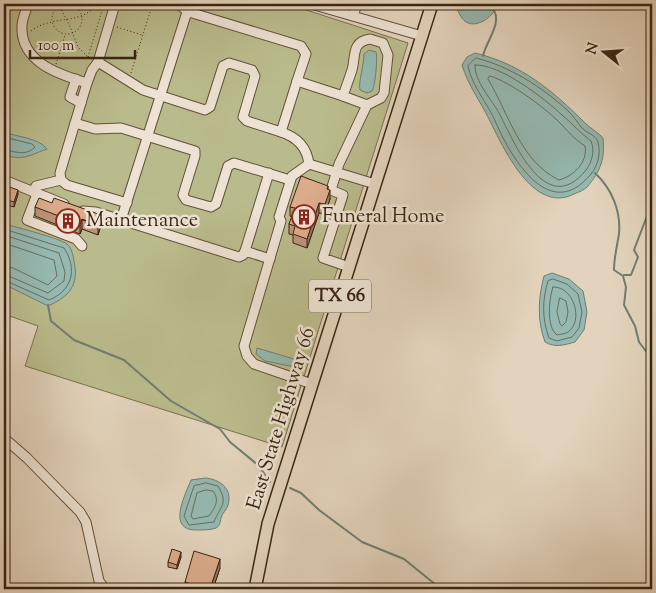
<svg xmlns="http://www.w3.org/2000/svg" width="656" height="593" viewBox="0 0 656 593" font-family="'Sorts Mill Goudy',serif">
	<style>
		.green { fill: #babb8c; stroke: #7a704e }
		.water { fill: #95b8b0; stroke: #717d70 }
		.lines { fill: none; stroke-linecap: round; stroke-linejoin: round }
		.shore { stroke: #686e60; stroke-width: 1 }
		.stream { stroke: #717d70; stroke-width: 2 }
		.minor-casing { stroke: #64503b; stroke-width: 11 }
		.major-casing { stroke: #3a2510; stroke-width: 14 }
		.path { stroke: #3a2510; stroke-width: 1; stroke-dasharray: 1 2.5; stroke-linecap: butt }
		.minor { stroke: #ede2d3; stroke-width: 9 }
		.major { stroke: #e3d3bc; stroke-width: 11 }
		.wall { fill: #bc9378; stroke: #3a2510 }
		.shaded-wall { fill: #997862; stroke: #3a2510 }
		.building { fill: #dbab8c; stroke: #3a2510 }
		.labels { text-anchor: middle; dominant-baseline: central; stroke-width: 5; stroke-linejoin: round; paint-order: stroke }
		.shield { fill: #ede2d3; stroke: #705e4a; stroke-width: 1 }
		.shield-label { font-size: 19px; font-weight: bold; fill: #3a2510 }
		.poi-label { font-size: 20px; fill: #3a2510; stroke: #ede2d3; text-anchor: start }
		.street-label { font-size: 20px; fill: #3a2510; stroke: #ede2d3 }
	</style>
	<rect width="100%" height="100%" fill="#e3d3bc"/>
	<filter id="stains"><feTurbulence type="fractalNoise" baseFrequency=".004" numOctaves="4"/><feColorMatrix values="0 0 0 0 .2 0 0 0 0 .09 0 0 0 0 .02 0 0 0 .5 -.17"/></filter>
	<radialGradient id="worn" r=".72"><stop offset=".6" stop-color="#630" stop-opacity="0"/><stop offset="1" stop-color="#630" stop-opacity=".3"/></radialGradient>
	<!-- green -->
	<path class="green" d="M 4,4 L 288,4 L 408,43 L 282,447 L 25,366 L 38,326 L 4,314 Z"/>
	<!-- water -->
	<g class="water">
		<path d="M 455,4 L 498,4 C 495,15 478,29 466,22 C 460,18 458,10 455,4 Z"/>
		<path d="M 369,50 L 376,52 C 378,57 375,88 372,91 L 367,93 L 360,90 C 358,83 364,65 364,54 Z"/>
		<path d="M 475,53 C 521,64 552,90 585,123 C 591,129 598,132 603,138 C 605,158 601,171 587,187 C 584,190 579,192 574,194 C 533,215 503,147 489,119 C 480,101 468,85 462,65 L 467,57 Z"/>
		<path d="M 4,132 C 17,137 39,138 47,149 C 30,155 21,162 4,154 Z"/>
		<path d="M 4,224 C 16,227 59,238 67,244 C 72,248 73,256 74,261 C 79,285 70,296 48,306 L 4,284 Z"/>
		<path d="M 552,273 L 569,279 L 583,291 L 587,312 L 584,330 L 575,342 C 564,345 555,348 545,342 C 537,320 538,299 544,276 Z"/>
		<path d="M 257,348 L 294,359 L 295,367 L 265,361 L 256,354 Z"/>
		<path d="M 205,478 C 219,479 233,488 228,505 C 227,510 222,513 221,518 C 220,522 220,526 216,528 C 211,530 202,530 197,530 C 167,531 184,497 191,480 Z"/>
	</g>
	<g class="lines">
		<!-- shore -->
		<g class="shore">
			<path d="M 476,58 C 509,66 542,87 567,110 C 573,115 577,122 582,128 C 587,133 596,135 598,142 C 601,154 598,165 591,174 C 550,224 512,159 496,123 C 488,103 472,87 468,66 Z"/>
			<path d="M 475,65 C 500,64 544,98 562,115 C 573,124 580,133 591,141 C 595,151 592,162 586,170 C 546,220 514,142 499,113 C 492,100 474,81 475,65 Z"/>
			<path d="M 490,76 C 510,82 544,107 559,122 C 568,131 574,139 585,146 C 588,162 574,176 559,180 C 520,161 509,114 488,79 Z"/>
			<path d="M 4,137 L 32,144 L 35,147 C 25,157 15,151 4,150"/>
			<path d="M 4,229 L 64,248 C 78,269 72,291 49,300 L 4,280"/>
			<path d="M 4,235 L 59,253 L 65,272 L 64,281 L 48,293 L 4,274"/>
			<path d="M 4,243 L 54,260 L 57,276 L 48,285 L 13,268 L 4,266"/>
			<path d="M 553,279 L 567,284 L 578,294 L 582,312 L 579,328 L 572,337 L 557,341 L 549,338 C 542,319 542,300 548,281 Z"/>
			<path d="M 553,287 C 574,286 584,321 568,332 C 566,334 560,334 557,335 C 546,327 549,299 553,287 Z"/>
			<path d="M 560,298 L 566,301 L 568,312 L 566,322 L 562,326 L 560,324 L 557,312 Z"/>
			<path d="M 206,483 L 218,486 C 229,504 220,506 214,522 L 189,525 L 184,516 L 194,486 Z"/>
			<path d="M 206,490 L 213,491 C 220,501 215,507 209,516 L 193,519 L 191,516 L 197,493 Z"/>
		</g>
		<!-- stream -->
		<g class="stream">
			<path d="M 483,56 C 486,41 503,23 493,9"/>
			<path d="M 595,173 C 612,189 621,211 619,234 C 617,246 614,258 614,270 L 623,276 L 626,287 L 624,305 L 635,326 L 639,342 L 652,359"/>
			<path d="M 624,275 L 631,275 L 638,257 L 634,250 L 647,216 L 652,210"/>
			<path d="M 48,305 L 51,321 L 74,340 L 124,360 L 171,401 L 220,429 L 230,442 L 258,465 L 270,482"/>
			<path d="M 290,488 L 301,493 L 319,510 L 362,542 L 404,559 L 441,589"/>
		</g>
		<!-- minor casing -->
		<g class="minor-casing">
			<g id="minor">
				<path d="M 28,4 C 26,11 22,19 22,26 C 20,63 61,75 87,83"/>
				<path d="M 151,4 L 157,4"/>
				<path d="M 178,4 L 189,12 L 301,46 L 306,54 L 297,81"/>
				<path d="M 311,4 L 422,36"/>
				<path d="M 353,16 L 357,4"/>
				<path d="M 98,62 L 115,4"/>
				<path d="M 76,79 L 70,97 L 81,103"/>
				<path d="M 75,123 L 95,129 L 121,128 L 195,151 L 195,156 L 183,195 L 186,200 L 211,207 L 216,204 L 228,166 L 234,163 L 290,180"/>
				<path d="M 281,132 C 297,137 307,148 309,164"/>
				<path d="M 4,180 L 64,204"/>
				<path d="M 33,192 L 36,186 L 61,180"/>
				<path d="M 37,194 L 27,220 L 76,239 L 82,246"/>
				<path d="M 127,203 L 67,185 L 61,180 L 60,173 L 87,83 L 92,70 L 98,62 L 143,90 L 205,110 L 210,107 L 223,66 L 229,63 L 252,70 L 255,76 L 243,117 L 247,121 L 281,132 L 297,81 L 343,96"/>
				<path d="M 83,211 L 96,212 L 239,257 L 243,255 L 245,251 L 270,259"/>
				<path d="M 121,220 L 186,15 L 189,12"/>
				<path d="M 245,251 L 269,173"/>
				<path d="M 349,267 L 323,258 L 343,195 L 331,190 L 339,164 L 367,105 L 381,98 L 384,93 L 388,55 L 383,43 L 370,39 C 351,42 356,56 352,70 C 349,79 346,87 343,96 L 367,105"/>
				<path d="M 312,384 L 254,364 L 247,356 L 244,346 L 281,221 L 279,217 L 292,176 L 309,164 L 375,184"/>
				<path d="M 4,438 L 27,458 L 80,512 L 86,522 L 99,581 L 105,589"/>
			</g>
		</g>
		<!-- major casing -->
		<g class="major-casing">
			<path id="major" d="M 255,589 L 268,524 L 432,4"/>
		</g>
		<!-- path -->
		<g class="path">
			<path d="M 58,4 L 69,24 L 78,47 L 90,59"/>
			<circle cx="67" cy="19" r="15"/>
			<path d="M 117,27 L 142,35"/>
			<path d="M 31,31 C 53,14 81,26 97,4"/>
			<path d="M 88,57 L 104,4"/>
			<path d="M 56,64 L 65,35"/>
			<path d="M 131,73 L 150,12"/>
		</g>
		<!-- minor -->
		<use href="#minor" class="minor"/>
		<!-- major -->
		<use href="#major" class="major"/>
	</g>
	<!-- wall -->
	<g class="wall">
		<path d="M 4,185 L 18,194 L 14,207 L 4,204 Z"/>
		<path d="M 328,189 L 330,199 L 325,214 L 319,213 L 307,248 L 293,243 L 293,235 L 289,234 L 289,224 L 292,217 L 290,216 L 290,207 Z"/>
		<path d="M 35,207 L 101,225 L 98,235 L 82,229 L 80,234 L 35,216 Z"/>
		<path d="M 181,557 L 177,569 L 168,567 L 168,562 Z"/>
		<path d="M 220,568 L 213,589 L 185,589 L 185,582 Z"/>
	</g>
	<!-- shaded-wall -->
	<g class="shaded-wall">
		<path d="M 328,186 L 328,194 L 330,190 L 330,199 L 325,214 L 325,204 Z"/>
		<path d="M 18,190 L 18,194 L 14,207 L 14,202 Z"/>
		<path d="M 319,203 L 319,213 L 307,248 L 307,239 Z"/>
		<path d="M 101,215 L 101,225 L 98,235 L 98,225 Z"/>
		<path d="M 82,219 L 82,229 L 80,234 L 80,224 Z"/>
		<path d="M 181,552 L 181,557 L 177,569 L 177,565 Z"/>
		<path d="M 220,559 L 220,568 L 213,589 L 210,589 Z"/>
	</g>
	<!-- building -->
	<g class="building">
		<path d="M 301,176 L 328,186 L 327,189 L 330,190 L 325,204 L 319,203 L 307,239 L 293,234 L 295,226 L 289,224 L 295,208 L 290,207 Z"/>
		<path d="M 4,185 L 18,190 L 14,202 L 4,199 Z"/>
		<path d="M 39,198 L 52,203 L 54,198 L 101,215 L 98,225 L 82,219 L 80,224 L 35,207 Z"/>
		<path d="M 172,549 L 181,552 L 177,565 L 168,562 Z"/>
		<path d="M 194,551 L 220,559 L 210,589 L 207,589 L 185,582 Z"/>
	</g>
	<!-- icons -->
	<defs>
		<g id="building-ring" transform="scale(1.25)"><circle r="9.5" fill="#ede2d3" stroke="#8f2418" stroke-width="1.5"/><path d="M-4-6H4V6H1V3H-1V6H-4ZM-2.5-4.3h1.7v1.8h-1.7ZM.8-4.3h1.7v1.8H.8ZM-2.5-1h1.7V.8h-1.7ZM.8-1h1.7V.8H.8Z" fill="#8f2418"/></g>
	</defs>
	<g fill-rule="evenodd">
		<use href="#building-ring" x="304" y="217"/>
		<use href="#building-ring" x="68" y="221"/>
	</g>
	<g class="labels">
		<!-- shield labels -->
		<rect class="shield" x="309" y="279.5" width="62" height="33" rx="4"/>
		<g class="shield-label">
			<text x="340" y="296">TX 66</text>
		</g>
		<!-- poi labels -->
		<g class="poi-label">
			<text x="322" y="217">Funeral Home</text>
			<text x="86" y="221">Maintenance</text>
		</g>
		<!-- street labels -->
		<g class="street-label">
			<text transform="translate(282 419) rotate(-73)">East State Highway 66</text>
		</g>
	</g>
	<!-- margin -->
	<rect width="656" height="593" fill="none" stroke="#e3d3bc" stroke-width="20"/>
	<rect x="5" y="5" width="646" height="583" fill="none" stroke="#3a2510" stroke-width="2.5"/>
	<rect x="10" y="10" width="636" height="573" fill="none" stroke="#3a2510"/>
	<!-- north arrow -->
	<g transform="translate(604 52) rotate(287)" stroke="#ede2d3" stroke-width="4" paint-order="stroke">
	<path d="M0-4L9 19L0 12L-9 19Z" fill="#3a2510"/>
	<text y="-8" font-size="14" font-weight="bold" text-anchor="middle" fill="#3a2510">N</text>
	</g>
	<!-- scale -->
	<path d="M30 50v8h105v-8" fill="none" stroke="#3a2510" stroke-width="2.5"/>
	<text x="38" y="50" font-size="15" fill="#3a2510" stroke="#ede2d3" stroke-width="4" paint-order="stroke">100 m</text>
	<rect width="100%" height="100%" filter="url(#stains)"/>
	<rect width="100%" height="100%" fill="url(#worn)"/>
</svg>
